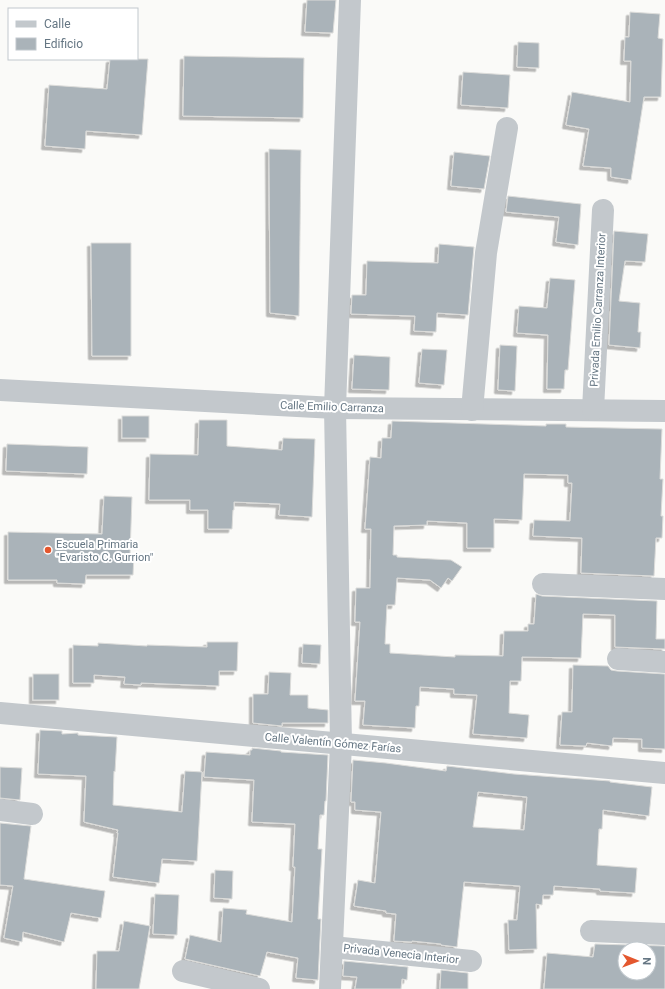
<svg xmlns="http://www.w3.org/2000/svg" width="665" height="989" viewBox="0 0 665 989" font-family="Roboto,sans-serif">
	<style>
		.building { fill: #aab3b9; stroke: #dcdcda; fill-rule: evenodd; filter: url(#shadow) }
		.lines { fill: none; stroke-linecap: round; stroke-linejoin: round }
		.street { stroke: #c3c8cc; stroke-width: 22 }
		.poi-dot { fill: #e4572e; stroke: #fff; stroke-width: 1.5 }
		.labels { text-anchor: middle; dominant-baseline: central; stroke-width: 4; stroke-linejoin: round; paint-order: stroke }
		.street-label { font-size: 11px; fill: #657683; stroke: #fff }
		.poi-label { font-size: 11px; fill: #657683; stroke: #fff; text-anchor: start }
	</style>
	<defs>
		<filter id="shadow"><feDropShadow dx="-3.5" dy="3.5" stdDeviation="0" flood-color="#0004"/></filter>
	</defs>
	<rect width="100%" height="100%" fill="#fafaf8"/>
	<!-- building -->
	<g class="building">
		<path d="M 307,0 L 336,0 L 333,33 L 305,32 Z"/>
		<path d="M 630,12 L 660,14 L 658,38 L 663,39 L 661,97 L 644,97 L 631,180 L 611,177 L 611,168 L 583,166 L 589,129 L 566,125 L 572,92 L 630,102 L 631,61 L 624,61 L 625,37 L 629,37 Z"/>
		<path d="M 518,42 L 539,43 L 539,68 L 517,67 Z"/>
		<path d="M 184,56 L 304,58 L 303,118 L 183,116 Z"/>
		<path d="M 110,59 L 148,59 L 142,135 L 86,131 L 85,149 L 45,146 L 49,85 L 107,89 Z"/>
		<path d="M 463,72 L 510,75 L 508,108 L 461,105 Z"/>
		<path d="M 269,149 L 301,150 L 299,316 L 270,313 Z"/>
		<path d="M 454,152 L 490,156 L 484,189 L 451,186 Z"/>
		<path d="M 508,196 L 581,204 L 578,245 L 556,242 L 559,217 L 506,212 Z"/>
		<path d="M 614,231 L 648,234 L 645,262 L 625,261 L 619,301 L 640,303 L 638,332 L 641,332 L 640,348 L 609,345 Z"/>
		<path d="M 91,243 L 131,243 L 131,356 L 92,356 Z"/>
		<path d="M 439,244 L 474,247 L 468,315 L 437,313 L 436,332 L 414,331 L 415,316 L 351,314 L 352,295 L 366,295 L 367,261 L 438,263 Z"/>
		<path d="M 550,278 L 575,280 L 568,370 L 565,370 L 564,389 L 547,389 L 548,335 L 517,333 L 519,306 L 547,308 Z"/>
		<path d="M 500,345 L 517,346 L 515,391 L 498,390 Z"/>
		<path d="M 422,349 L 447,350 L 444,385 L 419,383 Z"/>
		<path d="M 354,355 L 390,357 L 389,390 L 352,389 Z"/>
		<rect x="122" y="416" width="27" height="22"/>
		<path d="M 199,420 L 227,420 L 227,446 L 282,450 L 283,438 L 315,439 L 312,517 L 279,515 L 280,504 L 234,502 L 234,510 L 233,510 L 232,529 L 208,529 L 208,510 L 190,510 L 190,500 L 149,500 L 150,454 L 198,455 Z"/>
		<path d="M 392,421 L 546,426 L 546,424 L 566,424 L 566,427 L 662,429 L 660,479 L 663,479 L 661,516 L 663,516 L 662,538 L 656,538 L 654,576 L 581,573 L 582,538 L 533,536 L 534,520 L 570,521 L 572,483 L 568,483 L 568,475 L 524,474 L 522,520 L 494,519 L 494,548 L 467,548 L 467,523 L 427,521 L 427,525 L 394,526 L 393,555 L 397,555 L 397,557 L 451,560 L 462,567 L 452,581 L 448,578 L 441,588 L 430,580 L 397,578 L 395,605 L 387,605 L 385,644 L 390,644 L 390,653 L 455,657 L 455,655 L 503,656 L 504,631 L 528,631 L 528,624 L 534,624 L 536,594 L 542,596 L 657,601 L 656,639 L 665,639 L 665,649 L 615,647 L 615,615 L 583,614 L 581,658 L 522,657 L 521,681 L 510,681 L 509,713 L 529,715 L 527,738 L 473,734 L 477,695 L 454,694 L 454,689 L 420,687 L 419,706 L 416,706 L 415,728 L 363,725 L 365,701 L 355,701 L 360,622 L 355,622 L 356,588 L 370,588 L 371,529 L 365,529 L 370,457 L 381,458 L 382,438 L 391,438 Z"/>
		<path d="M 7,444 L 88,447 L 87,474 L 6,471 Z"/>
		<path d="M 104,496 L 132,497 L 130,555 L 134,555 L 133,575 L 86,575 L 85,584 L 57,583 L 57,580 L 8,580 L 8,532 L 102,534 Z"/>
		<path d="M 207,642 L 238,642 L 237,671 L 219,671 L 219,686 L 141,683 L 141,685 L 124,684 L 125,677 L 94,675 L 94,683 L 73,683 L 73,645 L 98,646 L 98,643 L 147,646 L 147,645 L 207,647 Z"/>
		<path d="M 303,644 L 321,645 L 320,664 L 302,663 Z"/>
		<path d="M 573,665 L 608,666 L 611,670 L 617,671 L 665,674 L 665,749 L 642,748 L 642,739 L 613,738 L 612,746 L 587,743 L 586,746 L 560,745 L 562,712 L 572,712 Z"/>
		<path d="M 269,672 L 291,673 L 290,695 L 308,695 L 308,708 L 328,710 L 328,723 L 282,723 L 282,726 L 253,723 L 253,694 L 268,694 Z"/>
		<rect x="33" y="674" width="26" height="26"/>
		<path d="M 40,730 L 62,731 L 62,734 L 78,733 L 78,735 L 117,737 L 115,772 L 114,771 L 113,805 L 182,812 L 185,771 L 202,772 L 197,861 L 162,859 L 159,883 L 113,877 L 118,833 L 117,833 L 118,830 L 84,822 L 86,776 L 38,774 Z"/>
		<path d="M 252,748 L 281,751 L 281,752 L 328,755 L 326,801 L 325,801 L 324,815 L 320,815 L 318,849 L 322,849 L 318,919 L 321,919 L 318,980 L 296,978 L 298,958 L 267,952 L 260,976 L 185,959 L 190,935 L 221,942 L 223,908 L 247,910 L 246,914 L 292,922 L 295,867 L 293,867 L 295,824 L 252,822 L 254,780 L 204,777 L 206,752 L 250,755 L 250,750 L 252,750 Z"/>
		<path d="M 353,760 L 386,763 L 446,771 L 447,766 L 514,774 L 610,781 L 610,782 L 652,787 L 649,816 L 603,810 L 602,829 L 599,829 L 597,865 L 637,868 L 635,893 L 600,891 L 600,889 L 554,886 L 553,895 L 543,895 L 542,905 L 536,904 L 537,949 L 509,950 L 508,920 L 517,920 L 520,886 L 464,882 L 457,947 L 441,945 L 441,944 L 412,941 L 412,942 L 394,941 L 396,914 L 386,913 L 386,911 L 354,906 L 358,880 L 375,883 L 381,812 L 355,810 L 355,802 L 351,802 ZM 478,792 L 527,797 L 524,830 L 473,827 Z"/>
		<path d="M 0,767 L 22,768 L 20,800 L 0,798 Z"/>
		<path d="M 0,823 L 31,826 L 24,879 L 105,891 L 101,918 L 71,913 L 64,942 L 23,932 L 22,942 L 4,938 L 13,886 L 0,885 Z"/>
		<path d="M 215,870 L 233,871 L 232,899 L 214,898 Z"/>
		<path d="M 155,894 L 179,895 L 177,935 L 153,934 Z"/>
		<path d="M 124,921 L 150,926 L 139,989 L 96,989 L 97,951 L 119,951 Z"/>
		<path d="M 595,944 L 665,946 L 665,989 L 544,989 L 547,953 L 593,957 ZM 625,949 L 649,949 L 649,973 L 625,973 Z"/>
		<path d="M 344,961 L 408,967 L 407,980 L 402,979 L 401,989 L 355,989 L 357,977 L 343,976 Z"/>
		<path d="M 441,970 L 468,973 L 468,989 L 440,989 Z"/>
	</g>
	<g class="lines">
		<!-- street -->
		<g class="street">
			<path d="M 0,390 L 335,408 L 665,411"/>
			<path d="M 472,410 L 486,253 L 507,128"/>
			<path d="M 593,410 L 603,210"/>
			<path d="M 543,584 L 665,589"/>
			<path d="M 618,659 L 665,662"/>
			<path d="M 0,713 L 665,773"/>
			<path d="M 0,810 L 32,814"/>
			<path d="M 591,931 L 665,934"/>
			<path d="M 332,947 L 471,961"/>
			<path d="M 183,971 L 259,989"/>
			<path d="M 330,989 L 341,744 L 335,408 L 350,0"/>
		</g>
	</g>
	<!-- markers -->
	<circle class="poi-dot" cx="48" cy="550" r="4"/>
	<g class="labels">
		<!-- street labels -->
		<g class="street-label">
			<text transform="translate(598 310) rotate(-87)">Privada Emilio Carranza Interior</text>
			<text transform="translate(332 407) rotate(2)">Calle Emilio Carranza</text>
			<text transform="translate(333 743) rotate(5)">Calle Valentín Gómez Farías</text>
			<text transform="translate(401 954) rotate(6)">Privada Venecia Interior</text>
		</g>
		<!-- poi labels -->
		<g class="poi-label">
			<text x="56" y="544">Escuela Primaria<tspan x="56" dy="13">"Evaristo C. Gurrion"</tspan></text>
		</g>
	</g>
	<!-- legend -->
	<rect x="8" y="8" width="130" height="52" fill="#ffffff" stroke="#c1c8cd"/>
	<rect x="16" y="21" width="20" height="6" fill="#c3c8cc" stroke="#c1c8cd"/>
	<text x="44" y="28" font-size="12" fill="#657683">Calle</text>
	<rect x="16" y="38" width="20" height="12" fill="#aab3b9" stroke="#c1c8cd"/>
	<text x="44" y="48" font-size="12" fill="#657683">Edificio</text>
	<!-- north arrow -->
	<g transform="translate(637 961) rotate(91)"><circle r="19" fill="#ffffff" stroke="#c1c8cd"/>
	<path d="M0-3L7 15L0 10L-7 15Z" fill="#e4572e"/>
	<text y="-6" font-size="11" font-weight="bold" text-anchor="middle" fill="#657683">N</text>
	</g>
</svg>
